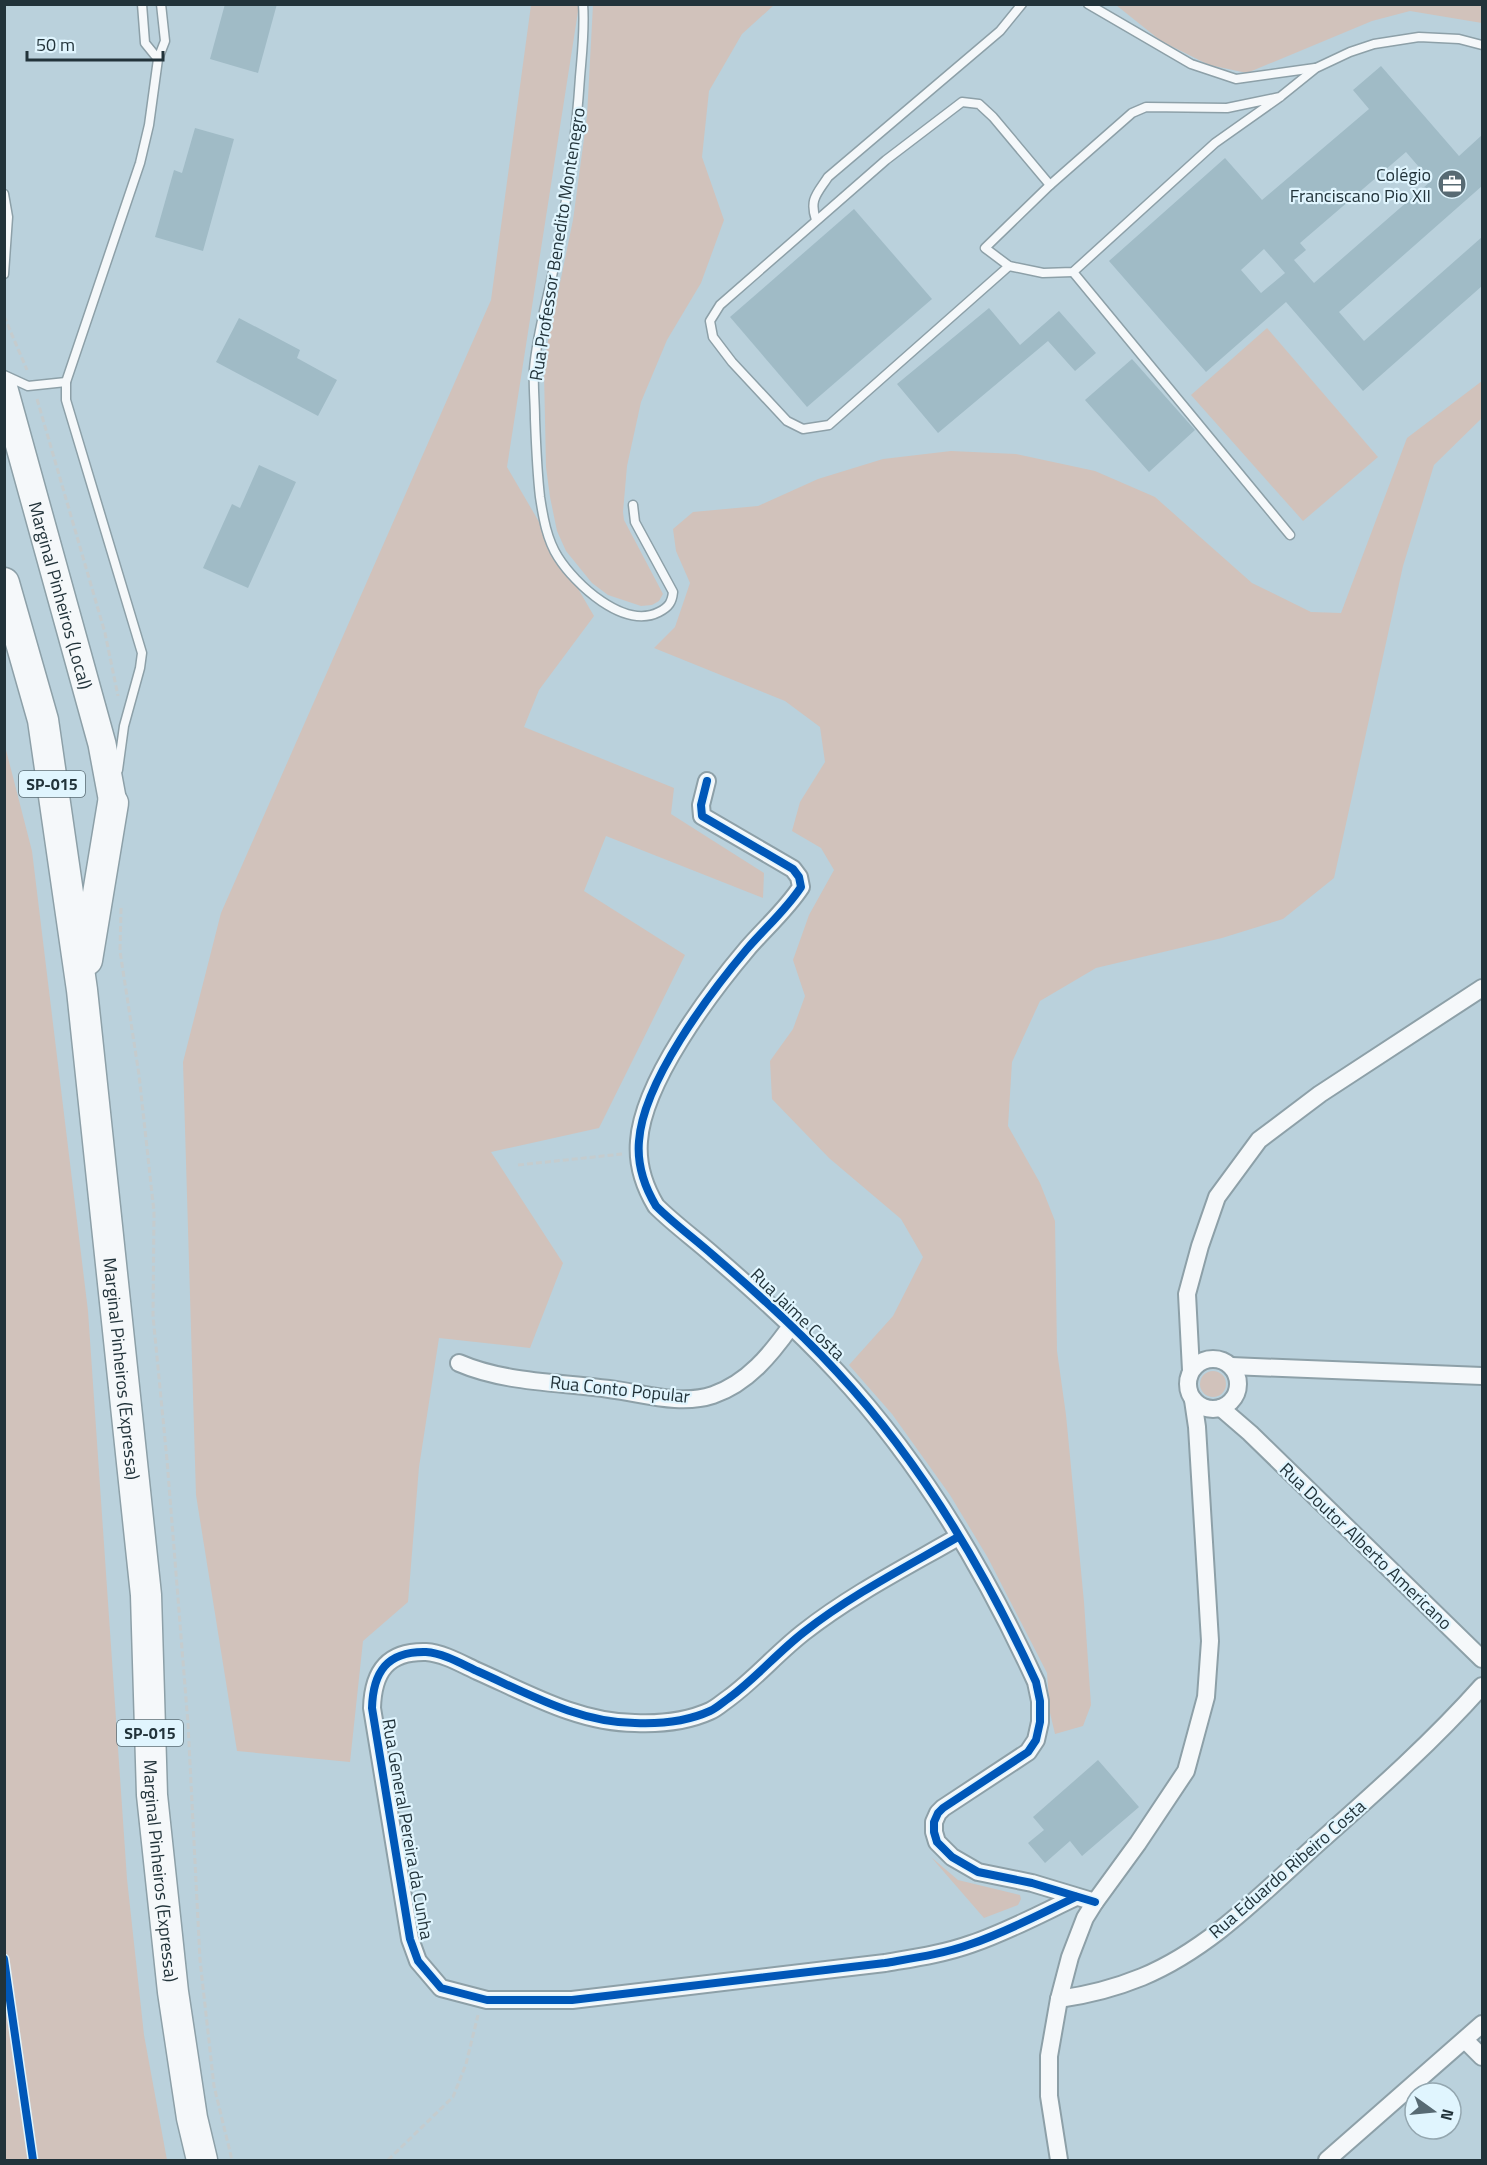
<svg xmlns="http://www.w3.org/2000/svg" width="1487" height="2165" viewBox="0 0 1487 2165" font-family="'Titillium Web',sans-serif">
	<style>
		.green { fill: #d1c2bb }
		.building { fill: #a0bbc6; fill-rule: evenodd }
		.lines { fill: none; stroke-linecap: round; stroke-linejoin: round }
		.lane-casing { stroke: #8da0a8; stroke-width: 11 }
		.street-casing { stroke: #8da0a8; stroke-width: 20 }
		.primary-casing { stroke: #8da0a8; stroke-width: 30 }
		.highway-casing { stroke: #8da0a8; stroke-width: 33 }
		.path { stroke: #c5ccce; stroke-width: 3; stroke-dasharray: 6 3; stroke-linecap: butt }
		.lane { stroke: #f5f8fa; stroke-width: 8 }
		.street { stroke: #f5f8fa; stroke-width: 16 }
		.primary { stroke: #f5f8fa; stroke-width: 27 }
		.highway { stroke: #f5f8fa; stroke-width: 30 }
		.cycleway-casing { stroke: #e0f5fe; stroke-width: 11 }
		.cycleway { stroke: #0057b8; stroke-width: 8 }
		.labels { text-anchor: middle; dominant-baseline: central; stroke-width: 4.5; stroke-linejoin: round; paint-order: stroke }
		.shield { fill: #e0f5fe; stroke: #5b6d75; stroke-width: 1.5 }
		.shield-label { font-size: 16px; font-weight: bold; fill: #22333a }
		.poi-label { font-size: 18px; fill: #22333a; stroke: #e0f5fe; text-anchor: end }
		.street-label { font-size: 18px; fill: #22333a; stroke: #e0f5fe }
	</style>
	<rect width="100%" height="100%" fill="#bad1dc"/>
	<!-- green -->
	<g class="green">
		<path d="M 531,5 L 579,5 L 507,467 L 594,616 L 539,690 L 524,727 L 674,788 L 671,814 L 764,873 L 763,898 L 606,836 L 584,891 L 685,955 L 599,1128 L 491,1152 L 563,1263 L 530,1348 L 439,1338 L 419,1467 L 408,1602 L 363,1641 L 350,1762 L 237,1751 L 196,1495 L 183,1062 L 221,913 L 491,300 Z"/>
		<path d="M 593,5 L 774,5 L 742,34 L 709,91 L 702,157 L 724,220 L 701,283 L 667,340 L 641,402 L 627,466 L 623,512 L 624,520 L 663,594 L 659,601 L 652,605 L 641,606 L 608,595 L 592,583 L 566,551 L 557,531 L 550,497 L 546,467 L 544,372 L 548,341 L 573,220 L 587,116 Z"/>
		<path d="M 1116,5 L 1482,5 L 1482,23 L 1410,11 L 1372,21 L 1247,73 L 1209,65 L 1161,41 Z"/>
		<path d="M 1267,328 L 1378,457 L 1303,521 L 1191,395 Z"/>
		<path d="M 1482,381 L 1482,418 L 1434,465 L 1403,566 L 1334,878 L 1283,919 L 1222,938 L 1096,968 L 1040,1001 L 1012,1062 L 1008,1126 L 1040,1183 L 1055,1221 L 1057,1351 L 1066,1415 L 1084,1602 L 1091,1705 L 1083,1726 L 1055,1734 L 1050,1713 L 1047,1673 L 988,1558 L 950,1495 L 892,1414 L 849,1365 L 893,1316 L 923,1257 L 901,1219 L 829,1158 L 772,1099 L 770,1061 L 793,1029 L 805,996 L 793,960 L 809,915 L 834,870 L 821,848 L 792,831 L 800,802 L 825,762 L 820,727 L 785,701 L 654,648 L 675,627 L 690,583 L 676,551 L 673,529 L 693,512 L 758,506 L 818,479 L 883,459 L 951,451 L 1016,454 L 1095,471 L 1155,497 L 1252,583 L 1311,612 L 1341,613 L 1407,438 Z"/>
		<path d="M 5,746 L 32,851 L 88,1311 L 127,1879 L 144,2035 L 167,2160 L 5,2160 Z"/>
		<circle cx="1213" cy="1384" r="13"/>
		<path d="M 931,1857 L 958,1880 L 1020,1895 L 1021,1899 L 1018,1905 L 984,1918 Z"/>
	</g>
	<!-- building -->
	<g class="building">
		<path d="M 225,4 L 277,4 L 258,73 L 210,59 Z"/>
		<path d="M 1381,66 L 1459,156 L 1482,135 L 1482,186 L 1339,312 L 1364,341 L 1482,237 L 1482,286 L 1363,391 L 1286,302 L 1206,372 L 1109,261 L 1225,158 L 1262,200 L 1369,109 L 1353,90 ZM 1406,152 L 1431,181 L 1314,283 L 1294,260 L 1306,250 L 1300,243 ZM 1264,249 L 1285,273 L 1261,293 L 1241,270 Z"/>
		<path d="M 195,128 L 234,139 L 203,251 L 155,237 L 174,170 L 182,173 Z"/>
		<path d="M 854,209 L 932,299 L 807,407 L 730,317 Z"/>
		<path d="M 989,308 L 1020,345 L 1059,311 L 1096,353 L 1075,371 L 1048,341 L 938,433 L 897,384 Z"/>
		<path d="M 239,318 L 300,350 L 297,358 L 337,380 L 318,416 L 216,362 Z"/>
		<path d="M 1132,359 L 1195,430 L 1149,472 L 1085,400 Z"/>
		<path d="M 259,465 L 296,482 L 248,588 L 203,568 L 232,504 L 240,508 Z"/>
		<path d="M 1098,1760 L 1139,1807 L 1082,1856 L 1070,1841 L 1045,1863 L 1028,1843 L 1044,1830 L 1033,1817 Z"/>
	</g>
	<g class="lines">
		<!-- lane casing -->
		<g class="lane-casing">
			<g id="lane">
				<path d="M 142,4 L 145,43 L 158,59"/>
				<path d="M 583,4 C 585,28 582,53 580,77 C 576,139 567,201 555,262 C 548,298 537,333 534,369 C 533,386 535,403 535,419 C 536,445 537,471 540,497 C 543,517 547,540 558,557 C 575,584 624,630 659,612 C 669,607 672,602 673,592 L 635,522 L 633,505"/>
				<path d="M 1088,4 L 1191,64 L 1236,79 L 1315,68"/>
				<path d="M 1280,97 L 1227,108 L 1146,107 L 1132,113 L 1050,185 L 985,248 L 1009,266 L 1043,273 L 1073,272 L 1215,143 L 1280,97 L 1316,68 L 1350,52 L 1374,44 L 1419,37 L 1459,39 L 1482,45"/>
				<path d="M 4,194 L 8,217 L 4,274"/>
				<path d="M 816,220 C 809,199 817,194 828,177 L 1000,31 L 1022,4"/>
				<path d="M 1009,266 L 829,425 L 803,429 L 787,421 L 732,362 L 713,337 L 710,321 L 720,305 L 886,160 L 962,102 L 979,104 L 993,117 L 1050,185"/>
				<path d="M 1073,272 L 1290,535"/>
				<path d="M 4,375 L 28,386 L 66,382"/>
				<path d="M 118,770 L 124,726 L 140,668 L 142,653 L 66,400 L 66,382 L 140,163 L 149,125 L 158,59 L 165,41 L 161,4"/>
			</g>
		</g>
		<!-- street casing -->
		<g class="street-casing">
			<g id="street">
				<path d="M 707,781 L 701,805 L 702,816 L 793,869 L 799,877 L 801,887 C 786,910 765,928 747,949 C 709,994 643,1082 639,1141 C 637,1164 644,1186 656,1206 C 674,1224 695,1239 714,1256 C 757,1293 799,1331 837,1372 C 920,1461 986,1573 1036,1682 L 1040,1701 L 1040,1722 L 1036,1740 L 1028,1752 L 943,1808 L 938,1813 L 934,1822 L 934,1832 L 937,1842 L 952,1857 L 978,1872 L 1032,1883 L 1095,1902"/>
				<circle cx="1213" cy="1384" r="25"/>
				<path d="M 459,1363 C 505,1383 560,1382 609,1389 C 642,1393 680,1406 713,1395 C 748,1383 771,1354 791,1326"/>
				<path d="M 1231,1366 L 1482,1376"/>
				<path d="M 1191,1370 L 1187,1294 L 1200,1246 L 1217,1197 L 1259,1140 L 1320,1094 L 1482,988"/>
				<path d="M 1221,1408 L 1250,1433 L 1482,1659"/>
				<path d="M 958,1537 C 906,1567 851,1595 804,1632 C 777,1653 756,1678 729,1698 C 723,1702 717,1708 710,1711 C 688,1721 659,1724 635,1723 C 579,1723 527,1693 477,1671 C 462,1664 443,1653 426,1652 C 387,1651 373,1672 372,1708 L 410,1939 L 418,1961 L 441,1988 L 487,2000 L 572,2000 L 885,1963 C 914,1958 943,1954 971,1944 C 1007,1932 1042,1913 1076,1897"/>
				<path d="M 1059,1999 C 1088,1995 1115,1988 1142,1977 C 1214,1947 1268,1887 1325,1837 C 1379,1789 1434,1740 1482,1686"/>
				<path d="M 1465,2040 L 1482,2057"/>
				<path d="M 1059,2160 L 1049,2096 L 1049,2056 L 1059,1999 L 1070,1957 L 1085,1918 L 1095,1902 L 1138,1843 L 1186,1771 L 1206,1697 L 1210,1641 L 1197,1427 L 1193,1400"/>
				<path d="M 1327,2160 L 1482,2024"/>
			</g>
		</g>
		<!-- primary casing -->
		<g class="primary-casing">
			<g id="primary">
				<path id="s1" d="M 4,389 L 102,744 L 113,803"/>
			</g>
		</g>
		<!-- highway casing -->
		<g class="highway-casing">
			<g id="highway">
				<path id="s2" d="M 4,583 L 43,720 L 82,990 L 146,1595 L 152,1795 L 173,1992 L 192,2118 L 202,2160"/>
				<path d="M 87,960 L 113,803"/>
			</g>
		</g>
		<!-- path -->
		<g class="path">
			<path d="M 4,316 L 27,370"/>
			<path d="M 37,399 L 105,633 L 118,696"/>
			<path d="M 121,908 L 120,951 L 139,1075 L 154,1212 L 153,1316 L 167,1460 L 188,1724 L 200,1960 L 214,2086 L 232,2160"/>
			<path d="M 518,1165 L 622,1154"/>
			<path d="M 388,2160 L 453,2097 L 466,2064 L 478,2015"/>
		</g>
		<!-- lane -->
		<use href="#lane" class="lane"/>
		<!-- street -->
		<use href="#street" class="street"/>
		<!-- primary -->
		<use href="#primary" class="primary"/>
		<!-- highway -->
		<use href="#highway" class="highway"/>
		<!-- cycleway casing -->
		<g class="cycleway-casing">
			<g id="cycleway">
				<path d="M 707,781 L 701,805 L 702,816 L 793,869 L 799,877 L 801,887 C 786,910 765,928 747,949 C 709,994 643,1082 639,1141 C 637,1164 644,1186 656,1206 C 674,1224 695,1239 714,1256 C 757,1293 799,1331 837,1372 C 920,1461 986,1573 1036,1682 L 1040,1701 L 1040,1722 L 1036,1740 L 1028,1752 L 943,1808 L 938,1813 L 934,1822 L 934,1832 L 937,1842 L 952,1857 L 978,1872 L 1032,1883 L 1095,1902"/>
				<path d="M 958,1537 C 906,1567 851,1595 804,1632 C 777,1653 756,1678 729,1698 C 723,1702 717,1708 710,1711 C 688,1721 659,1724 635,1723 C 579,1723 527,1693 477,1671 C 462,1664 443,1653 426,1652 C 387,1651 373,1672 372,1708 L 410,1939 L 418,1961 L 441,1988 L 487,2000 L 572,2000 L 885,1963 C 914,1958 943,1954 971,1944 C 1007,1932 1042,1913 1076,1897"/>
				<path d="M 4,1959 L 33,2160"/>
			</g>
		</g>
		<!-- cycleway -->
		<use href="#cycleway" class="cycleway"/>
	</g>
	<!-- icons -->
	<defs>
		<g id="office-disc" transform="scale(1.5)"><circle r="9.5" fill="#576a73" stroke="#e0f5fe"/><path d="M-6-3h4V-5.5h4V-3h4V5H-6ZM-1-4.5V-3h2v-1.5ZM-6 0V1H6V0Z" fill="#fff"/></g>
	</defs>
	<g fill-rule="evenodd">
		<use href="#office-disc" x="1452" y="184"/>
	</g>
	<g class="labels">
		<!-- shield labels -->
		<g class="shield">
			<rect x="19" y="771" width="66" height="26" rx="4.5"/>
			<rect x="117" y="1720" width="66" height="26" rx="4.5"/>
		</g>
		<g class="shield-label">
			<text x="52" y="784">SP-015</text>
			<text x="150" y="1733">SP-015</text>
		</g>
		<!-- poi labels -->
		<g class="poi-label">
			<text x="1431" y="174">Colégio<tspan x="1431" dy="21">Franciscano Pio XII</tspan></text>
		</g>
		<!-- street labels -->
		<g class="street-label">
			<text transform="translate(557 244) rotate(-81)">Rua Professor Benedito Montenegro</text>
			<text stroke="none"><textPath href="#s1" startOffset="214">Marginal Pinheiros (Local)</textPath></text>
			<text transform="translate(798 1314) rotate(44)">Rua Jaime Costa</text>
			<text stroke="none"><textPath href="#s2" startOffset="796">Marginal Pinheiros (Expressa)</textPath></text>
			<text transform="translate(620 1389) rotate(6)">Rua Conto Popular</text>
			<text transform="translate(1366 1546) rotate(44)">Rua Doutor Alberto Americano</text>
			<text transform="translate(408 1829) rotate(80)">Rua General Pereira da Cunha</text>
			<text transform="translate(1287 1869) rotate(-41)">Rua Eduardo Ribeiro Costa</text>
			<text stroke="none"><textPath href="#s2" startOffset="1300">Marginal Pinheiros (Expressa)</textPath></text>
		</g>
	</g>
	<!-- border -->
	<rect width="1487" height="2165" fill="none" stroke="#22333a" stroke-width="12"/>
	<!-- north arrow -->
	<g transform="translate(1433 2111) rotate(105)"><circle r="28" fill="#e0f5fe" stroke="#94a7b0" stroke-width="1.5"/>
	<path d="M0-4.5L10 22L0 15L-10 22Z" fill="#576a73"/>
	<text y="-9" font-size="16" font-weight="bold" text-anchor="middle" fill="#22333a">N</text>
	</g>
	<!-- scale -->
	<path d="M27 51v9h136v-9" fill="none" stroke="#22333a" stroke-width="3"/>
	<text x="36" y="51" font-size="18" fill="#22333a" stroke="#e0f5fe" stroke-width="4.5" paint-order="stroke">50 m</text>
</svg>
